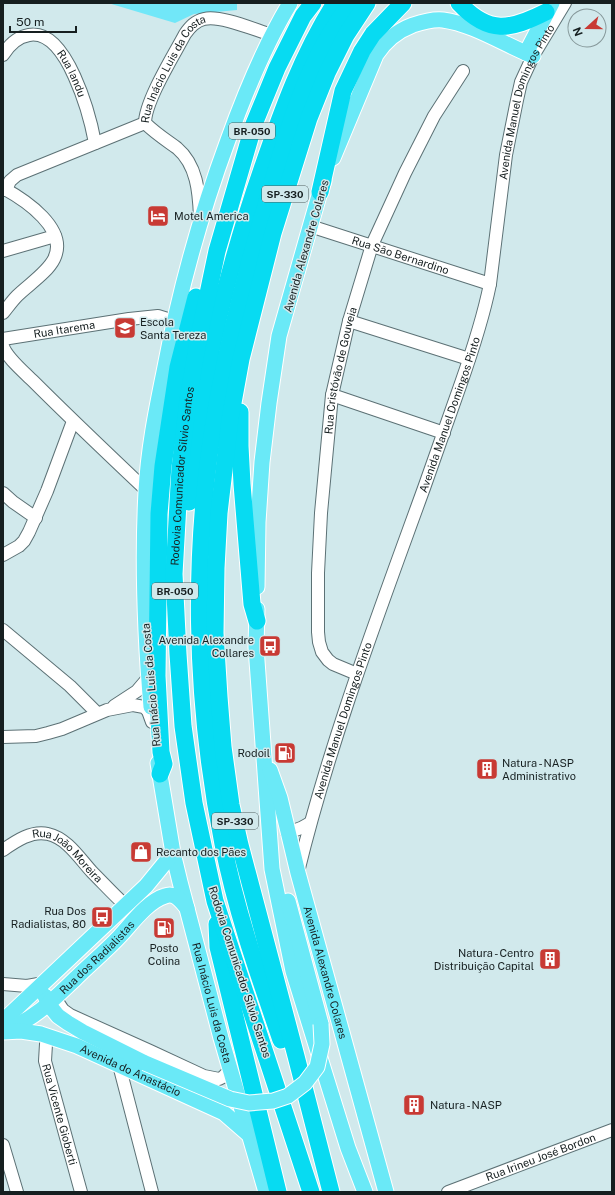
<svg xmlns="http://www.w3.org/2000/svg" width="615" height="1195" viewBox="0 0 615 1195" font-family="'Public Sans',sans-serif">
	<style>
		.green { fill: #71e7f8 }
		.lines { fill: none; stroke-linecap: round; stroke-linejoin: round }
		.minor-casing { stroke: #5c7175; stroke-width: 14 }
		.major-casing { stroke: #fff; stroke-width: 17 }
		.highway-casing { stroke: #fff; stroke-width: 19 }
		.minor { stroke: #fff; stroke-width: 12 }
		.major { stroke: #6ae9f7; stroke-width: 15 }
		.highway { stroke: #07dbf2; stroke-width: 17 }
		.major-bridge-casing { stroke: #fff; stroke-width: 17; stroke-linecap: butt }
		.major-bridge { stroke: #6ae9f7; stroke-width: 15 }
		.labels { text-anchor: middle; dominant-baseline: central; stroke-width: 3; stroke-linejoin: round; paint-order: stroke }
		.shield { fill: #d1e9ec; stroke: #4e5c5d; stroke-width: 1 }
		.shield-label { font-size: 10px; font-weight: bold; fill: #161f20 }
		.street-label { font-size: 11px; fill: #161f20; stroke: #d1e9ec }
		.poi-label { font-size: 11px; fill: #161f20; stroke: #d1e9ec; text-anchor: start }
	</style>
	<rect width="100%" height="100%" fill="#d1e9ec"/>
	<!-- green -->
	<path class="green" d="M 108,3 L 237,3 L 237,10 L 194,14 L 175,23 Z"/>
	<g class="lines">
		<!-- minor casing -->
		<g class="minor-casing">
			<g id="minor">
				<path id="s1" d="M 3,55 C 9,45 17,37 29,35 C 67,28 90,116 95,143"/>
				<path d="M 3,188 C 25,200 69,229 54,259 C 47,273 28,285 17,296 C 12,301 8,307 3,313"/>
				<path d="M 6,190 L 10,181 L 17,175 L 145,123"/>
				<path id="s2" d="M 200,217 C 199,192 197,165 177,148 C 166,140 155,133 145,123 C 145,101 174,55 185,34 C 190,27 195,21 204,19 C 221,15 255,30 272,35"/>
				<path id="s3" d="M 310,226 L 490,284"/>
				<path d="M 3,251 L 55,236"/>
				<path d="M 349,321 L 469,359"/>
				<path id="s4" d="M 3,339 L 129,319 L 158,316 L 174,321"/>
				<path d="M 3,346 C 6,357 24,372 33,381 C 70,418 108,454 146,490"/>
				<path d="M 332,395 L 444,433"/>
				<path d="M 3,493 L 13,502 L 36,518"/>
				<path d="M 3,555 L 19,546 L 24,541 L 29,532 L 47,491 L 73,421"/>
				<path d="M 3,630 L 70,686 L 97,713"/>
				<path id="s5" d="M 357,674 L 333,664 L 328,660 L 322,652 L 319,642 L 318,632 L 318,573 L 321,513 L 332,395 L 349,321 L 372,245 L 405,173 L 434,116 L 463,71"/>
				<path d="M 114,706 L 137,691 L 148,678"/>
				<path d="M 3,737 L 36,736 L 48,733 L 62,729 L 107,710 L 133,705 L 144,707 L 148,711 L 152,722"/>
				<path d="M 287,833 L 301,828 L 310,823"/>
				<path id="s6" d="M 3,850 C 16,841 32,830 48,834 C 67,838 80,859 92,872 C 103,883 114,895 125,905"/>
				<path id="s7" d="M 298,872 C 330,741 378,615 424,488 C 436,454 448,420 460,386 C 472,352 483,319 490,284 L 506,155 L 517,100 L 521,82 L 533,56 L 565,3"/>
				<path d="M 3,984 L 27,986 L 44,983"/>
				<path d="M 55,998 L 63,1010 L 70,1015 L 150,1051 L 204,1076 L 219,1079 L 223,1077 L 230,1070"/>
				<path id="s8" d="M 49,1036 L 46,1044 L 45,1061 L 81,1192"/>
				<path d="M 119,1065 L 152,1192"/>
				<path d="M 3,1145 L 17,1192"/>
				<path id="s9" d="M 448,1192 L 612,1130"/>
			</g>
		</g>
		<!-- major casing -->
		<g class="major-casing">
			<g id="major">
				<path d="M 526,53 L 552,3"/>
				<path d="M 333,158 L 376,55 C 385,41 397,31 413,25 C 422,22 433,19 443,20 C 473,24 505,45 533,56"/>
				<path d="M 257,587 L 258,522 L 262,462 L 269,403 L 279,336 L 320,192 L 324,181"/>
				<path d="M 257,609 L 256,647 L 272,869 L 293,971 L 348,1148 L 365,1192"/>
				<path d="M 151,707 C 145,635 142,564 146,492 C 148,451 156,411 164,372 C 179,292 200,216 228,140 C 245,93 264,46 290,3"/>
				<path id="s10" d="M 158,763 L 173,853 L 180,882 L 221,1038 L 266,1192"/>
				<path id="s11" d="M 270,770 L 280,798 L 298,873 L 386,1192"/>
				<path d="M 288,901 L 321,1024"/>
				<path d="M 45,996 L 49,1005 L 58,1016 L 68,1023 L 83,1032 L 145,1063"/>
				<path d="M 3,1021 L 146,886 L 173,853"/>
				<path id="s12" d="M 8,1029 C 36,1018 54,999 76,978 C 90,964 106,951 120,936 C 132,923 148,901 165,896 C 175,892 181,901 187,908"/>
				<path id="s13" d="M 3,1032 L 21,1031 L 41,1034 L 77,1046 L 224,1113 L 247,1133"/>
			</g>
		</g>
		<!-- highway casing -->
		<g class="highway-casing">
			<g id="highway">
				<path d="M 459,3 C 489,35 510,30 546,12"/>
				<path d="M 320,192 L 343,91 L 362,51 L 373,34 L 403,3"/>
				<path d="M 240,412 L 240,446 L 242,484 L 252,604 L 257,621"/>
				<path d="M 189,502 C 198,388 225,276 262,169 C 282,111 302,55 335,3"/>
				<path d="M 160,774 L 164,764 L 161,752 L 157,676 L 159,514 L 163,466 L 178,367 L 196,297"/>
				<path d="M 217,924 L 218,947 L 278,1192"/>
				<path d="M 281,1040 C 259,976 236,911 223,844 C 194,698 191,546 218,399 C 229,339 244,280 261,222 C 277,168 292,108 317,58 C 326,39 338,21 350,3"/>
				<path id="s14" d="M 311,1192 L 215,901 L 194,803 L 183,726 L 178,654 L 174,574 L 180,468 L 188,400 L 198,341 L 217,251 L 254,124 L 277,68 L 303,16 L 313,3"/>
				<path d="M 331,1192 L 296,1056 L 240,845 L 231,805 L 223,747 L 219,697 L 215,633 L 216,568 L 219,513 L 230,419 L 241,359 L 273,233 L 309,118 L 327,73 L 346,35 L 367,3"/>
			</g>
		</g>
		<!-- minor -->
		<use href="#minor" class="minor"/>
		<!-- major -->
		<use href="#major" class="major"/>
		<!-- highway -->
		<use href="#highway" class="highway"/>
		<!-- major-bridge casing -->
		<g class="major-bridge-casing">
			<path id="major-bridge" d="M 145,1063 L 230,1099 L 249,1103 L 273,1101 L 288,1096 L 305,1083 L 317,1067 L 322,1044 L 321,1024"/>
		</g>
		<!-- major-bridge -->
		<use href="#major-bridge" class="major-bridge"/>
	</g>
	<!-- icons -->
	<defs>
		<g id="hotel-square" transform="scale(1.15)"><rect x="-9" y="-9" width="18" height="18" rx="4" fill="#c83a34" stroke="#d1e9ec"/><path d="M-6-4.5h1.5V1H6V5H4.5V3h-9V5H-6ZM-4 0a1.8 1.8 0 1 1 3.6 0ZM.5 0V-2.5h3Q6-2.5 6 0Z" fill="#fff"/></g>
		<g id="school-square" transform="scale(1.15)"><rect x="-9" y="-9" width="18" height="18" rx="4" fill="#c83a34" stroke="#d1e9ec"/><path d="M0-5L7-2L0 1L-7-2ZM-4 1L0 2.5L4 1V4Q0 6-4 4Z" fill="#fff"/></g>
		<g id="bus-square" transform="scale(1.15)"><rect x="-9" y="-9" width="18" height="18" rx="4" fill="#c83a34" stroke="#d1e9ec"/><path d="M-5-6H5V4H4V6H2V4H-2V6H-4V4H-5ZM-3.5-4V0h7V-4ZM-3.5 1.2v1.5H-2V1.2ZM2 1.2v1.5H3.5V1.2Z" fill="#fff"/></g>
		<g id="fuel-square" transform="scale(1.15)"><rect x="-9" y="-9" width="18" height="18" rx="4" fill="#c83a34" stroke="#d1e9ec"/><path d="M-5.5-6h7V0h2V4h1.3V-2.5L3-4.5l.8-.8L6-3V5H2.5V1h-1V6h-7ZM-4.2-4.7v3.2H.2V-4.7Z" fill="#fff"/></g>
		<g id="building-square" transform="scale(1.15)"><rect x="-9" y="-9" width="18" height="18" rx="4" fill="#c83a34" stroke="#d1e9ec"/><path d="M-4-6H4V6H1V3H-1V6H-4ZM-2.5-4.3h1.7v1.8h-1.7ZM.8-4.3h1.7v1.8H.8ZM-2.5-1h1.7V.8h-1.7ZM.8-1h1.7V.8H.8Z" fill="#fff"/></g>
		<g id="shop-square" transform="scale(1.15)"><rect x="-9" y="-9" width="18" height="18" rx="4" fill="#c83a34" stroke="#d1e9ec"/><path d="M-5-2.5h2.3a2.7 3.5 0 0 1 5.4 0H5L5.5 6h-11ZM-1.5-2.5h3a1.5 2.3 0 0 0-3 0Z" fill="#fff"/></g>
	</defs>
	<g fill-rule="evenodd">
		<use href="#hotel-square" x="158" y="216"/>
		<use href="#school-square" x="125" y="328"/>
		<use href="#bus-square" x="270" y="646"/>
		<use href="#fuel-square" x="285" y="753"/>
		<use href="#building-square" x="487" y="769"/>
		<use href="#shop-square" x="141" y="852"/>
		<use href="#bus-square" x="102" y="917"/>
		<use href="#fuel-square" x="164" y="928"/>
		<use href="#building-square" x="550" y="959"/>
		<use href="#building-square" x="414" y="1105"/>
	</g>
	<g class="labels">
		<!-- shield labels -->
		<g class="shield">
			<rect x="229" y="123" width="46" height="16" rx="3"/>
			<rect x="262" y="186" width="46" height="16" rx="3"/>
			<rect x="152" y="583" width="46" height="16" rx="3"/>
			<rect x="212" y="813" width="46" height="16" rx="3"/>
		</g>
		<g class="shield-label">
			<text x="252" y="131">BR-050</text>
			<text x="285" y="194">SP-330</text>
			<text x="175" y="591">BR-050</text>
			<text x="235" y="821">SP-330</text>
		</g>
		<!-- street labels -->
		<g class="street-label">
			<text stroke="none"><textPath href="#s2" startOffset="178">Rua Inácio Luis da Costa</textPath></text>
			<text stroke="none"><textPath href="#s1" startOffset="96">Rua Iandu</textPath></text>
			<text stroke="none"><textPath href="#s7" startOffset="806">Avenida Manuel Domingos Pinto</textPath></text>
			<text transform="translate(306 246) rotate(-74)">Avenida Alexandre Colares</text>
			<text stroke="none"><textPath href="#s3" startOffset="95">Rua São Bernardino</textPath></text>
			<text stroke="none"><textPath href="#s4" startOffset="62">Rua Itarema</textPath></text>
			<text stroke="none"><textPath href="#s5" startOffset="326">Rua Cristóvão de Gouveia</textPath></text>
			<text stroke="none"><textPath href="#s7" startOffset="482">Avenida Manuel Domingos Pinto</textPath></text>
			<text stroke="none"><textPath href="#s14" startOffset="735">Rodovia Comunicador Silvio Santos</textPath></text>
			<text transform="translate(151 685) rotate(-95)">Rua Inácio Luis da Costa</text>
			<text stroke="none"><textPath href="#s7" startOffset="158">Avenida Manuel Domingos Pinto</textPath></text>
			<text stroke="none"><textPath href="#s6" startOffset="77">Rua João Moreira</textPath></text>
			<text stroke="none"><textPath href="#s12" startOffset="115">Rua dos Radialistas</textPath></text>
			<text transform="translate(240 972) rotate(72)">Rodovia Comunicador Silvio Santos</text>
			<text stroke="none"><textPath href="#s11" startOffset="210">Avenida Alexandre Colares</textPath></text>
			<text stroke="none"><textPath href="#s10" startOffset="246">Rua Inácio Luis da Costa</textPath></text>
			<text stroke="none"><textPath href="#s13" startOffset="135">Avenida do Anastácio</textPath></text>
			<text stroke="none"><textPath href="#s8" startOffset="81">Rua Vicente Gioberti</textPath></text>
			<text stroke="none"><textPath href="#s9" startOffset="99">Rua Irineu José Bordon</textPath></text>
		</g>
		<!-- poi labels -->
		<g class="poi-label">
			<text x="174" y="216">Motel America</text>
			<text x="140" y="322">Escola<tspan x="140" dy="13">Santa Tereza</tspan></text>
			<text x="254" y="640" text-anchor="end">Avenida Alexandre<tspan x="254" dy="13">Collares</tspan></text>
			<text x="270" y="753" text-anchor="end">Rodoil</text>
			<text x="502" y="763">Natura - NASP<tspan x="502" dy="13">Administrativo</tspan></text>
			<text x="156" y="852">Recanto dos Pães</text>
			<text x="86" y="911" text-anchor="end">Rua Dos<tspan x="86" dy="13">Radialistas, 80</tspan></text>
			<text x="164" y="948" text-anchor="middle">Posto<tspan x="164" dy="13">Colina</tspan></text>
			<text x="534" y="953" text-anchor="end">Natura - Centro<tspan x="534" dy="13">Distribuição Capital</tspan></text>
			<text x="430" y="1105">Natura - NASP</text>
		</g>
	</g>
	<!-- border -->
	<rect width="615" height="1195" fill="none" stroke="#161f20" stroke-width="8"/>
	<!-- north arrow -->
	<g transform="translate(587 28) rotate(249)"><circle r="19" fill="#d1e9ec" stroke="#86989a"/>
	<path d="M0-3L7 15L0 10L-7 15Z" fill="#c83a34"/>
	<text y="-6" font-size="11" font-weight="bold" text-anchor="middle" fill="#161f20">N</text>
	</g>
	<!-- scale -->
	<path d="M10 26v6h66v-6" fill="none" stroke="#161f20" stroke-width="2"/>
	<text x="16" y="26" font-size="12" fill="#161f20" stroke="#d1e9ec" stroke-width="3" paint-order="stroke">50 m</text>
</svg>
